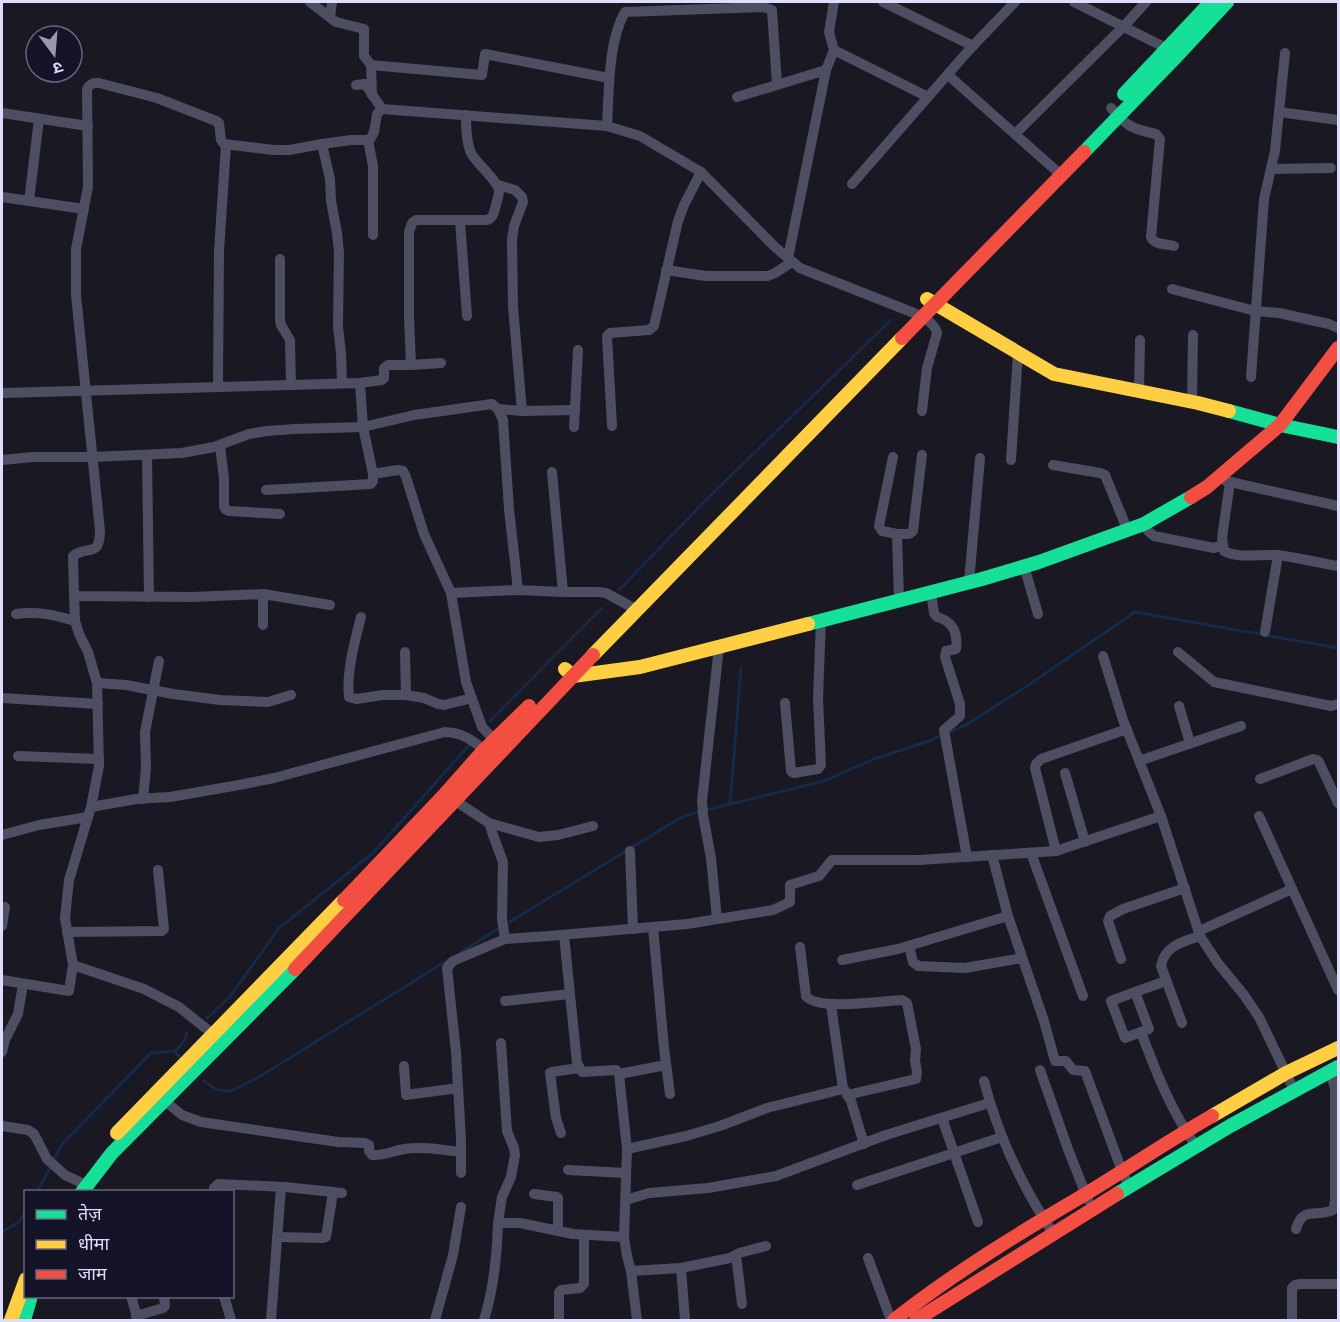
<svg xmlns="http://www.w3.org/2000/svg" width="1340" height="1322" viewBox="0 0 1340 1322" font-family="Helvetica,'Noto Sans Devanagari',sans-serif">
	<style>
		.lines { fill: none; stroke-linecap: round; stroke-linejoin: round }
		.stream { stroke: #142a48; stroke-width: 3 }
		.street { stroke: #4e4e63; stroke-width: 10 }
		.fast { stroke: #16e098; stroke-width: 14 }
		.slow { stroke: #ffcf43; stroke-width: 14 }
		.jam { stroke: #f24e42; stroke-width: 14 }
	</style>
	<rect width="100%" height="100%" fill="#191823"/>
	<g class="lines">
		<!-- stream -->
		<g class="stream">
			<path d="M 619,590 L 711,495 L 891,320"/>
			<path d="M 490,721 L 602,608"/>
			<path d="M 730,804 L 741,668"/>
			<path d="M 508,923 L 680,818 L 698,812 L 824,781 L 874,759 L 929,741 L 966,725 L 1030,684 L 1135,612 L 1338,648"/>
			<path d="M 461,952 L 498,929"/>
			<path d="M 207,1018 L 229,998 L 279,928 L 373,853 L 471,743"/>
			<path d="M 175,1051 L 183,1043 L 187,1033"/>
			<path d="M 204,1081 L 217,1090 L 231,1091 L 259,1077 L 448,960"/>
			<path d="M 53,1161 L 63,1143 L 151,1053 L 174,1051 L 181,1058"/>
			<path d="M 37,1192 L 50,1167"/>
			<path d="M 2,1232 L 19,1222 L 26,1211"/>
		</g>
		<!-- street -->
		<g class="street">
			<path d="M 310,2 L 336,22 L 364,29 L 364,56 L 371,65 L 372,95"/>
			<path d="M 834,2 L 829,32 L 834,50 L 928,97"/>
			<path d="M 883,2 L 973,46"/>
			<path d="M 1074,2 L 1170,50"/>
			<path d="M 330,17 L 332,2"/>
			<path d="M 371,65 L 482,75 L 485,54 L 609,78"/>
			<path d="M 948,75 L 1060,174"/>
			<path d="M 356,85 L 365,84 L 382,109 L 607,126 L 640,136 L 701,172 L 775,247 L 800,268 L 914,313 C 923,317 935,323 937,333 L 927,368 L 922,411"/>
			<path d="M 737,97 L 826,70"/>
			<path d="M 1111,108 C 1127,127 1133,129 1156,134 L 1160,139 L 1151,237 C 1154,245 1167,244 1174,246"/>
			<path d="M 1279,112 L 1338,120"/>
			<path d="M 2,113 L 88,126"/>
			<path d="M 607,126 C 609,92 608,41 625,12 L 763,7 L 772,10 L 777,85"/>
			<path d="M 1015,134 L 1124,26 L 1146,2"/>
			<path d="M 368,140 L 373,166 L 373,235"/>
			<path d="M 1271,169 L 1331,168"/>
			<path d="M 852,184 L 969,50 L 1015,2"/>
			<path d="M 498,185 L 515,190 L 522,197 L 523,202 L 514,226 L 512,239 L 513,307 L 522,411"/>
			<path d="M 2,197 L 84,209"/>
			<path d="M 29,201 L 39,119"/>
			<path d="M 460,221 L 467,316"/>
			<path d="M 788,258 L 826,70 L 834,50"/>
			<path d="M 280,259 L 280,320 L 281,325 L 290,340 L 291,385"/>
			<path d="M 666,270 L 706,276 L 768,276 L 775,273 L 792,262"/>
			<path d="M 1172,289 L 1255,311 L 1279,313 L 1329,324 L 1338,328"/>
			<path d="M 411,365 L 409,318 L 409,232 L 412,223 L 416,220 L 487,220 C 494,217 494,212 496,205 C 497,201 499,195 499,191 C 499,182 476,163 471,153 C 466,141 466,127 466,115"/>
			<path d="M 1251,377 L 1264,199 L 1275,151 L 1285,53"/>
			<path d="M 342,383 L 341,353 L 338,327 L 339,252 L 337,233 L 331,201 L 330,179 L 322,144 L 351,140 L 368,140 L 371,138 L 374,132 L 377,114 L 382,109"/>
			<path d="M 360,383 L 363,427 L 373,474 L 398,470 L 403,471 L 406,477 L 424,534 L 451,593 L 466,682 L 482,727 L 499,745"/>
			<path d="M 218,387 L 219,251 L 226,145"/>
			<path d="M 1139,391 L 1140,340"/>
			<path d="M 2,393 L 360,383 L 382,380 L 384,378 L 384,368 L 388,365 L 411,365 L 441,363"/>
			<path d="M 1192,402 L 1193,335"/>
			<path d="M 498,409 L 522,411 L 575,410"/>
			<path d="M 612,426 L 607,336 L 610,333 L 649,330 L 654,326 L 678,221 L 684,205 L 701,172"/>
			<path d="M 574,427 L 578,350"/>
			<path d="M 220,445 L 224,479 L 224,506 L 225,509 L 229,511 L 280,514"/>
			<path d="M 147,455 L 149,597"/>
			<path d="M 893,457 L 879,526 L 882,531 L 897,534 L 909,534 L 913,531 L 922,455"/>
			<path d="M 2,460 L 33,457 L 93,457 L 182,453 L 214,447 L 249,434 L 267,431 L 295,429 L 363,427 L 414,415 L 492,404 L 498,409 L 503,420 L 509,509 L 518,590"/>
			<path d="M 1011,460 L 1018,353"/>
			<path d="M 1053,465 L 1100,473 L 1105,475 L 1127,529"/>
			<path d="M 552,472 L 563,592 L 599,592 L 606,593 L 637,610"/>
			<path d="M 1226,481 L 1338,506"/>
			<path d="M 1230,482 L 1222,538 L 1224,551 C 1239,559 1259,554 1276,555 C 1297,557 1318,563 1338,566"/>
			<path d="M 266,490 L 371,484 L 373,481 L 373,474"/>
			<path d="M 1144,524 L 1148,531 L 1154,536 L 1214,548 L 1222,545"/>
			<path d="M 897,534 L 899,600"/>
			<path d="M 1024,566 L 1038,614"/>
			<path d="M 969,582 L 980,458"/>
			<path d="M 931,592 L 934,613 L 937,617 C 953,621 958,633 956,649 L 946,651 L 945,657 L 960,704 L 960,716 L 944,730 L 967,857"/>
			<path d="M 451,593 L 518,590 L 563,592"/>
			<path d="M 263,594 L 330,605"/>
			<path d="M 74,596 L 75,621"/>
			<path d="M 16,614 C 37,611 55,615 75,621 L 79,634 L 88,652 L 97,683 L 99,766 L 91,807"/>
			<path d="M 361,617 C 355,640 346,673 349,697 L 356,699 L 383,695 L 406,695 L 424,698 L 438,704 L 444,705 L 472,698"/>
			<path d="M 263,625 L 263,594 L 192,597 L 74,596 L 73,556 C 89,544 99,559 100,531 L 76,295 L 76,249 L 88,187 L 87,89 C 90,84 93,82 99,83 L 157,98 L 216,121 L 219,123 L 221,140 L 224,144 L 274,150 L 289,150 L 322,144"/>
			<path d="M 1265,632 L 1278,555"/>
			<path d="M 405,652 L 406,695"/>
			<path d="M 1178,652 L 1214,682 L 1331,706 L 1338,704"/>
			<path d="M 1103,656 L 1123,720 L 1161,816 L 1200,936 L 1217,962 L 1244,995 L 1259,1017 L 1294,1090"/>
			<path d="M 97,683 L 126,685 L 173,694 L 220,700 L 268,702 L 291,695"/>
			<path d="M 2,698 L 98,704"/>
			<path d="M 785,703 L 791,771 L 794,773 L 818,769 L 821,765 L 818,698 L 821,620"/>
			<path d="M 1179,706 L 1190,743"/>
			<path d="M 18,756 L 99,759"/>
			<path d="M 1139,761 L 1241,726"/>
			<path d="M 1065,773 L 1085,842"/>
			<path d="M 1260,779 L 1313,759 L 1317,760 L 1319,762 L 1338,803"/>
			<path d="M 451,798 L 489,823 L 493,835 L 503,862 L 502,919 L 505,939 L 549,936 L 687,924 L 773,910 L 790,902 L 790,885 L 819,876 L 832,860 L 919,860 L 1056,851 L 1161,816"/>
			<path d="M 143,799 L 146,768 L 145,732 L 159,661"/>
			<path d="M 1259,816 L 1338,990"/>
			<path d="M 489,823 L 539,837 L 558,835 L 593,826"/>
			<path d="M 2,835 L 39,825 L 88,817"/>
			<path d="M 630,851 L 633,929"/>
			<path d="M 1056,851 L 1035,768 L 1036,764 L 1041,759 L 1127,729"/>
			<path d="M 1031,853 L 1083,996"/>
			<path d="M 992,855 L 1008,916 L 1044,1021 L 1055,1061 L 1066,1061 L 1073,1070 L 1085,1071 L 1122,1171 L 1129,1186"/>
			<path d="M 717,919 L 711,858 L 703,815 L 702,801 L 719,647"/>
			<path d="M 2,926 L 5,907"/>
			<path d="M 653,927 L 664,1048 L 670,1094"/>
			<path d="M 1199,931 L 1292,889"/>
			<path d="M 67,932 L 162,931 L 164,929 L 158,870"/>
			<path d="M 564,935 L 577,1063 L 582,1072 L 616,1070 L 619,1074 L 666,1065"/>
			<path d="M 909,946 L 913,962 L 918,966 L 965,968 L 1022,958"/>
			<path d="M 800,947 L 806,996 C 817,1011 882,1001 902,1000 L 907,1003 L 916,1049 L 915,1061 L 917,1072 L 916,1079 L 847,1095"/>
			<path d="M 1121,959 L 1108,921 L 1110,916 L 1123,909 L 1185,888"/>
			<path d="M 842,960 L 898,949 L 1008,916"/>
			<path d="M 2,980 L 69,991 L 73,965"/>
			<path d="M 1135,992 L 1149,1029 L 1125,1038 L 1111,1001 Z"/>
			<path d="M 1135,992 L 1166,981"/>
			<path d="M 505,1001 L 570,994"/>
			<path d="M 1182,1023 L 1161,966 C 1164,946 1184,941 1200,936"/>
			<path d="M 1141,1032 C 1156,1072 1171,1111 1196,1146"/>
			<path d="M 218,1038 L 179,1007 L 144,989 L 73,965 L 65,918 L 69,880 L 91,807 L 136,799 L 170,797 L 239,785 L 274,778 L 445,732 C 464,733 472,740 487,752"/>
			<path d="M 2,1052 L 5,1040 L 18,1014 L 23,984"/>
			<path d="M 404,1066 L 406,1095 L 458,1088"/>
			<path d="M 1040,1070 L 1068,1149 L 1088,1200"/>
			<path d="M 619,1074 L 627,1149 L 624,1237 L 627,1256 L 631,1271 L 637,1320"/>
			<path d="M 984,1081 C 998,1136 1022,1186 1053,1233"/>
			<path d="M 844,1089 L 851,1101 L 864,1144"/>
			<path d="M 160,1097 L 182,1115 L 201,1122 L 338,1142 L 365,1143 L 369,1145 L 369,1151 L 372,1155 C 383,1156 393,1151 404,1149 C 423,1146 443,1150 461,1152"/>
			<path d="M 942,1118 L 978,1222"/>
			<path d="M 2,1126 L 28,1130 L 34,1134 L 47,1159 L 65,1175 L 86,1185"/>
			<path d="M 561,1133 L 556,1118 L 550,1073 L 552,1072 L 579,1068"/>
			<path d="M 627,1149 L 686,1136 L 720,1126 L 767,1108 L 843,1089 L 831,1005"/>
			<path d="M 568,1170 L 626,1173"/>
			<path d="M 461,1173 L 461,1139 L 456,1052 L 447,968 L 453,961 L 505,939"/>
			<path d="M 857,1185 L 1002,1137"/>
			<path d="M 214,1192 L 214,1188 L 218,1184 L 285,1187 L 342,1193"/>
			<path d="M 534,1194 L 557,1197 L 558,1198 L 558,1231"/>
			<path d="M 626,1200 L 649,1193 L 708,1188 L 776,1176 L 886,1135 L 989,1103"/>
			<path d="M 498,1223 L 502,1197 L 511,1177 L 515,1155 L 514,1148 L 507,1131 L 501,1043"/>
			<path d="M 1296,1229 C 1303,1205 1317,1218 1333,1210 L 1335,1201 L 1335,1088 L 1330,1071"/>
			<path d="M 277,1237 L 323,1238 L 326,1237 L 333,1192"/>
			<path d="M 736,1255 L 742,1304"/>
			<path d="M 868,1258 L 891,1320"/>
			<path d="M 681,1268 L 685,1320"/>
			<path d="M 631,1271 L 681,1268 L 730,1258 L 739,1253 L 766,1246"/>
			<path d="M 131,1296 L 138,1320"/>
			<path d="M 224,1296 L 231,1320"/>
			<path d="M 136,1316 L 163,1308 L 165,1306 L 164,1296"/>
			<path d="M 271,1320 L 281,1187"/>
			<path d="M 435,1320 L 453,1255 L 461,1207"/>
			<path d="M 484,1320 C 494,1288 497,1256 498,1223 L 520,1223 L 573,1234 L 624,1237"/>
			<path d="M 559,1320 L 559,1292 L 561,1290 L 580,1288 L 584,1284 L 584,1235"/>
			<path d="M 1292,1320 L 1292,1288 L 1295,1285 L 1300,1284 L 1338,1284"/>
		</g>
		<!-- fast -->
		<g class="fast">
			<path d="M 1124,94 L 1211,2"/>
			<path d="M 1084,152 L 1176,57 L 1227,2"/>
			<path d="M 1229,411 L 1280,425 L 1338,437"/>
			<path d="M 808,624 L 982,579 L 1039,562 L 1144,524 L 1191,497"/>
			<path d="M 82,1192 L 112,1153 L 295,969"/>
			<path d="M 1117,1194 L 1230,1126 L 1338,1067"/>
			<path d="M 24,1320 L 31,1296"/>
		</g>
		<!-- slow -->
		<g class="slow">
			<path d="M 927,299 L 1054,374 L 1198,403 L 1229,411"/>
			<path d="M 593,655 L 902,338"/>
			<path d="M 565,669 L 573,676 L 640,667 L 808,624"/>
			<path d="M 1212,1116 L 1286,1073 L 1338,1048"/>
			<path d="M 117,1133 L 344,900"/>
			<path d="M 11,1320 L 26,1279"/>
		</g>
		<!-- jam -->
		<g class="jam">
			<path d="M 902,338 L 1084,152"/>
			<path d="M 1191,497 L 1207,487 L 1280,425 L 1338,348"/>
			<path d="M 344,900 L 445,794 L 484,750 L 529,706"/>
			<path d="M 295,969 L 593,655"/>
			<path d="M 894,1320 C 954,1273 1019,1233 1084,1195 C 1127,1169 1168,1141 1212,1116"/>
			<path d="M 916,1320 L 1117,1194"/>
		</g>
	</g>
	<!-- border -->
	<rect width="1340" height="1322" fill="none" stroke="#dfddfc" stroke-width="6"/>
	<!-- legend -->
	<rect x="24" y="1190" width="210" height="108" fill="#151328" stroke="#66647d" stroke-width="1.5"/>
	<rect x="36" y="1210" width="30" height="9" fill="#16e098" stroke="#66647d" stroke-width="1.5"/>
	<text x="78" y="1220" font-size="18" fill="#dfddfc">तेज़</text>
	<rect x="36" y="1240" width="30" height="9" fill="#ffcf43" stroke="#66647d" stroke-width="1.5"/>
	<text x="78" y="1250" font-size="18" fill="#dfddfc">धीमा</text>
	<rect x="36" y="1270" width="30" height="9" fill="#f24e42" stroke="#66647d" stroke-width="1.5"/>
	<text x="78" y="1280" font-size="18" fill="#dfddfc">जाम</text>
	<!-- north arrow -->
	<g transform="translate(54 54) rotate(164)"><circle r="28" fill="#151328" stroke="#66647d" stroke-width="1.5"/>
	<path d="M0-4.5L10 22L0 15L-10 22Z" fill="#9a98b0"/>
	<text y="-9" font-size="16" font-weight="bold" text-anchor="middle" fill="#dfddfc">उ</text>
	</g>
</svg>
